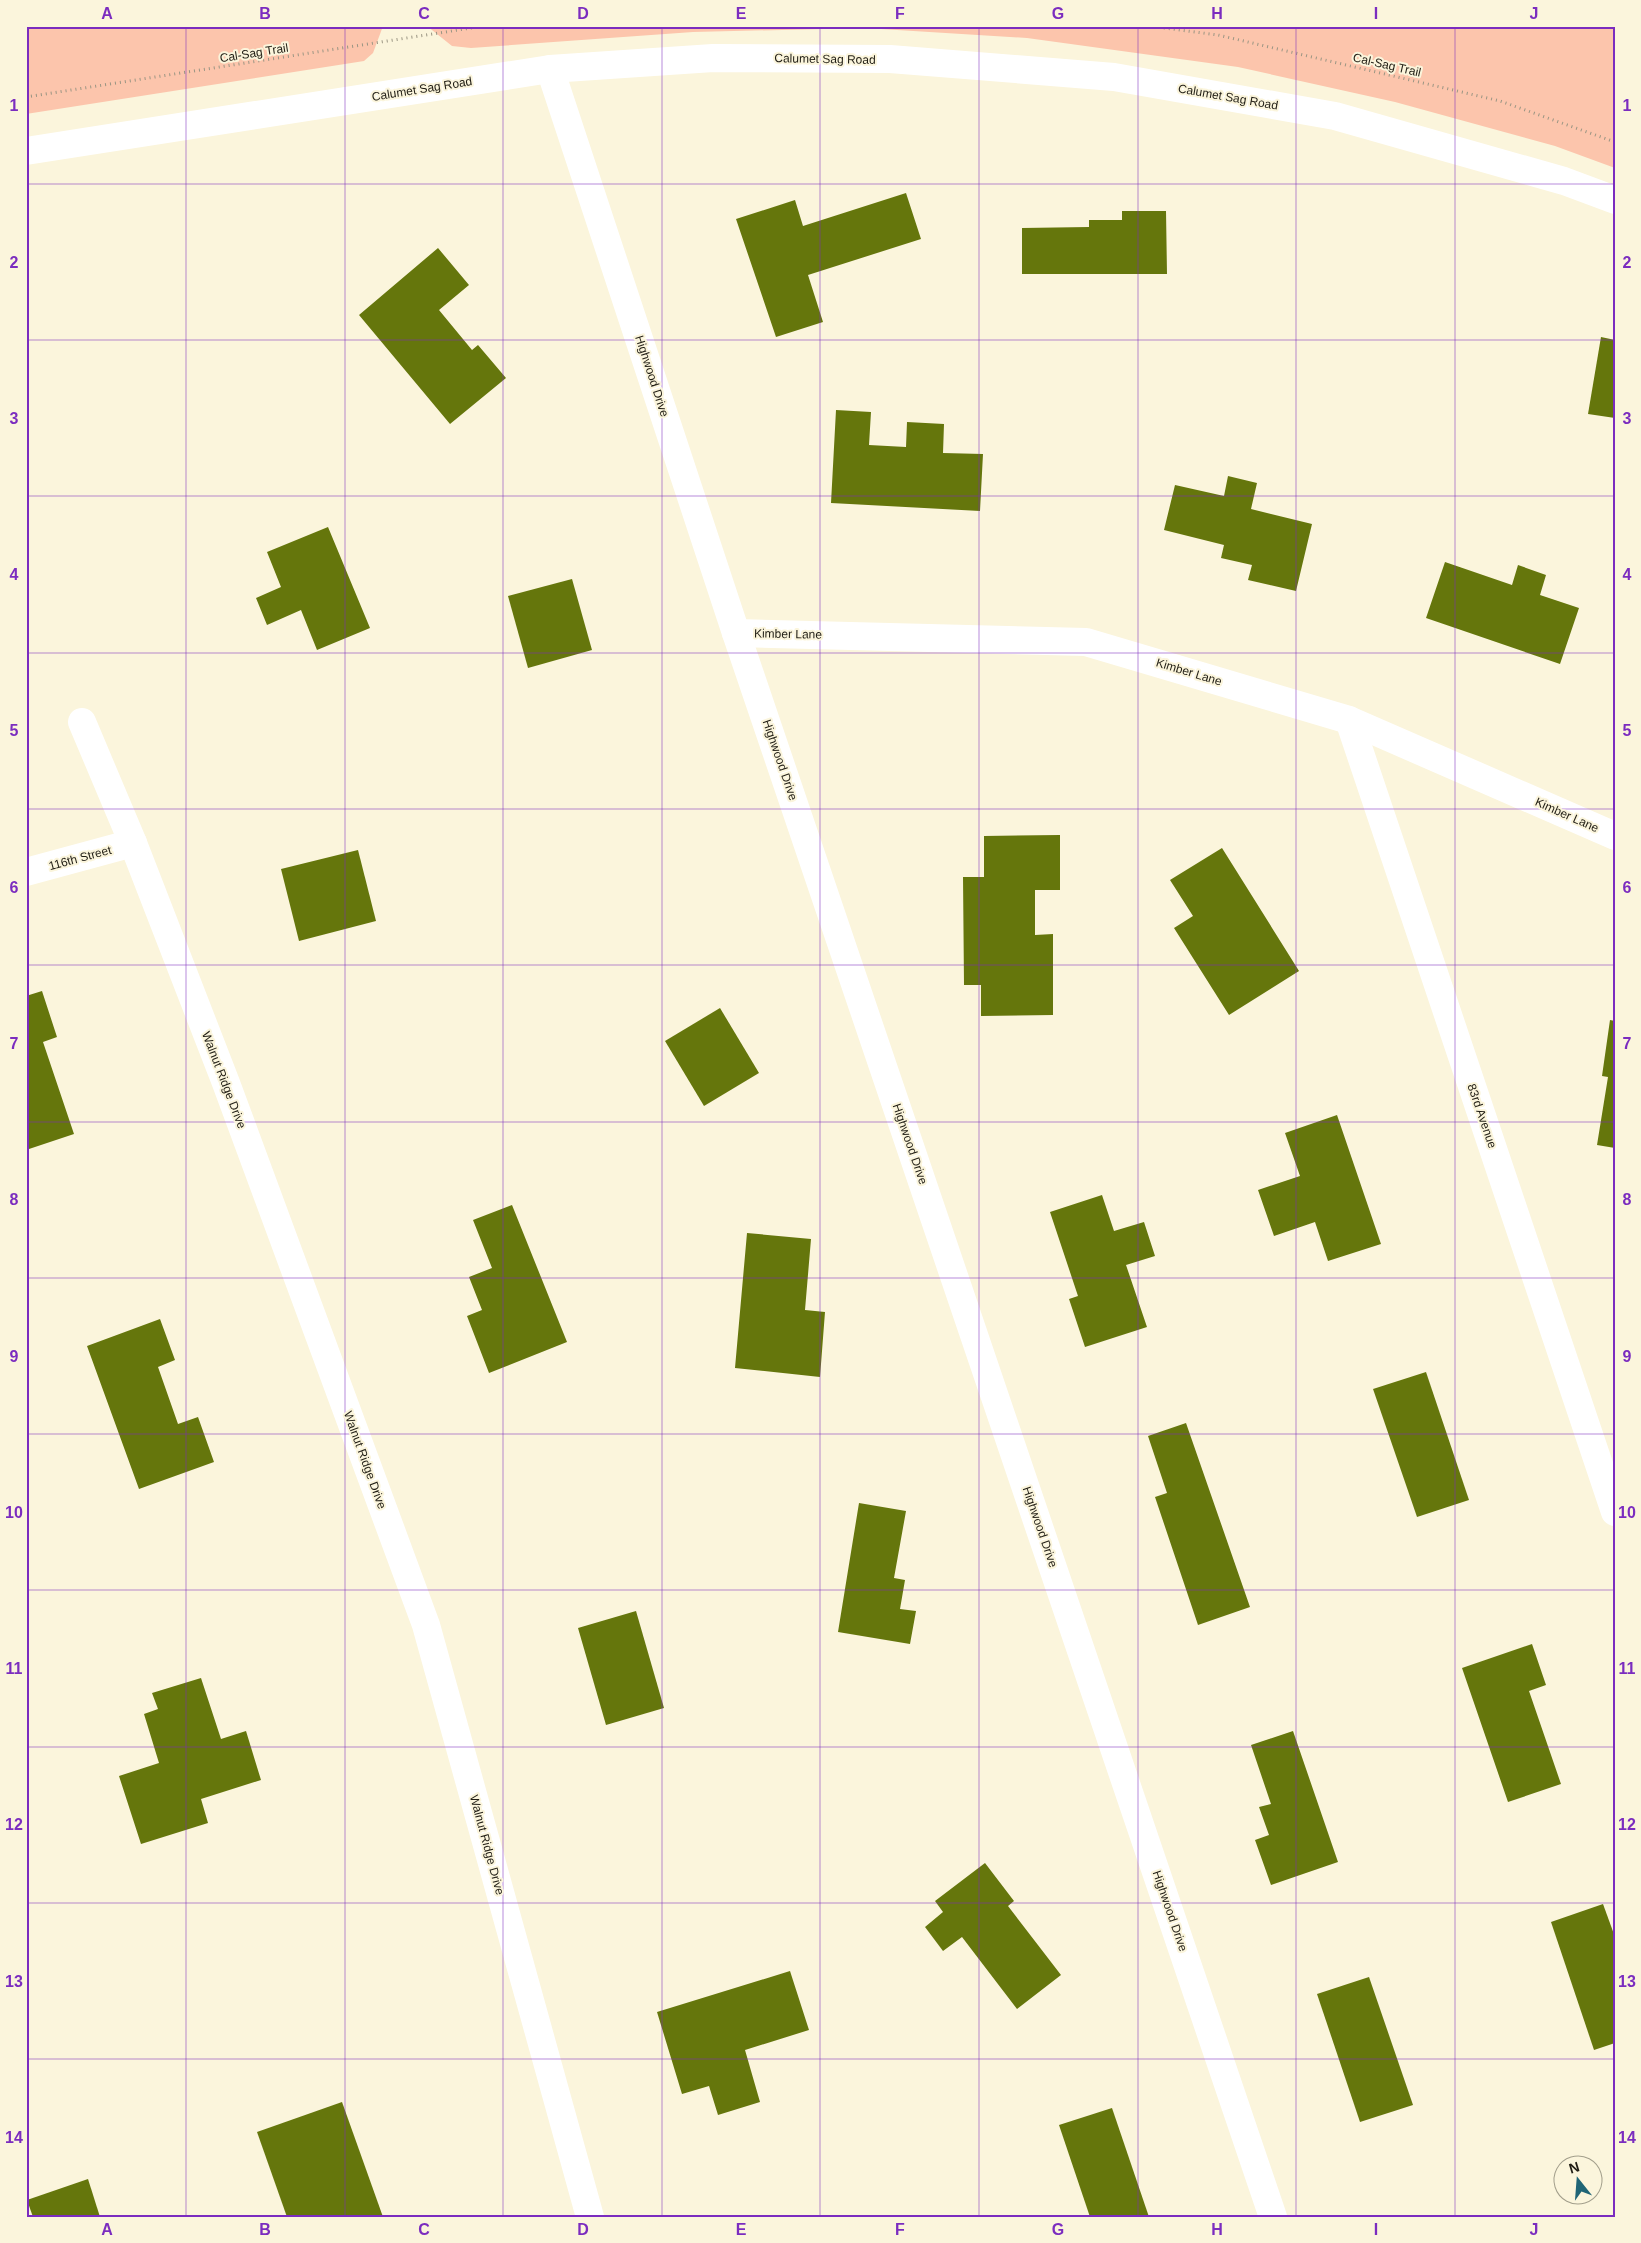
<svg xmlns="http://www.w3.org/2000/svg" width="1641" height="2243" viewBox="0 0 1641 2243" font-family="Arial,sans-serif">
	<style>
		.green { fill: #fcc5ac }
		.building { fill: #65760c }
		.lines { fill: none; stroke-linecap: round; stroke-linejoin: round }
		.path { stroke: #9a9583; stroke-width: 3; stroke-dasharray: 1 4; stroke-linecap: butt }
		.street { stroke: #fff; stroke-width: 28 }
		.primary { stroke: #fff; stroke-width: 28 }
		.grid { fill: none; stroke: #7b2cbf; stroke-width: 1; stroke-opacity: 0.55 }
		.labels { text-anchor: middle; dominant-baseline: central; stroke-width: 4; stroke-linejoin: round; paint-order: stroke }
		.street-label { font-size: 12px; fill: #201d14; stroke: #fbf5dc }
		.neatline { fill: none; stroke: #7b2cbf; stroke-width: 2 }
		.grid-label { font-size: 16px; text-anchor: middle; font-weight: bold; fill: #7b2cbf }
	</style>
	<rect width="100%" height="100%" fill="#fbf5dc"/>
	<!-- green -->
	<g class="green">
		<path d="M 26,26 L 383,26 L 373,53 L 364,61 L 26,114 Z"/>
		<path d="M 427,26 L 1615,26 L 1615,168 L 1555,146 L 1395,102 L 1238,67 L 1027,38 L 865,28 L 693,32 L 471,48 L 452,46 Z"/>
	</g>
	<!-- building -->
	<g class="building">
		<path d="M 906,193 L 921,239 L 808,275 L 823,322 L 776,337 L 736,219 L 795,200 L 803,226 Z"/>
		<path d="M 1122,211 L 1166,211 L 1167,274 L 1022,274 L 1022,228 L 1089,227 L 1089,220 L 1122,220 Z"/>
		<path d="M 438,248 L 469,285 L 439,310 L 472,350 L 478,345 L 506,378 L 450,424 L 359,315 Z"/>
		<path d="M 1601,337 L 1615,340 L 1615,418 L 1588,414 Z"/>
		<path d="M 836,410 L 871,412 L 869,445 L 906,447 L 907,422 L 944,424 L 943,453 L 983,454 L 980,511 L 831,503 Z"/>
		<path d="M 1228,476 L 1257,483 L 1251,509 L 1312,524 L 1296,591 L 1248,580 L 1252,565 L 1221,558 L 1224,545 L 1164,530 L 1175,485 L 1224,496 Z"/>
		<path d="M 328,527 L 370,628 L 317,650 L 301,610 L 267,625 L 256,598 L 281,587 L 267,552 Z"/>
		<path d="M 1445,562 L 1512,585 L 1518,565 L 1546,575 L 1540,595 L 1579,608 L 1560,664 L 1426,618 Z"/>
		<path d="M 572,579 L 592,650 L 528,668 L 508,596 Z"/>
		<path d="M 1060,835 L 1060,890 L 1035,890 L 1035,935 L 1053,934 L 1053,1015 L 981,1016 L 981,985 L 964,985 L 963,877 L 984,877 L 984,836 Z"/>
		<path d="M 1222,848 L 1299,971 L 1229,1015 L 1174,928 L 1193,916 L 1170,880 Z"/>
		<path d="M 358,850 L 376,921 L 299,941 L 281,869 Z"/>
		<path d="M 42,991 L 57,1037 L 43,1042 L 74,1134 L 26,1150 L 26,996 Z"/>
		<path d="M 720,1008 L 759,1073 L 704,1106 L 665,1041 Z"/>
		<path d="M 1610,1020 L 1615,1021 L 1615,1148 L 1597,1145 L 1608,1077 L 1602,1076 Z"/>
		<path d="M 1337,1115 L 1381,1244 L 1328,1261 L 1315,1222 L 1274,1236 L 1258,1190 L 1300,1176 L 1285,1133 Z"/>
		<path d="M 1102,1195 L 1114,1231 L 1144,1222 L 1155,1256 L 1126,1265 L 1147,1327 L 1085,1347 L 1069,1299 L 1078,1296 L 1050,1212 Z"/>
		<path d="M 512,1205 L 567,1342 L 489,1373 L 467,1316 L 482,1310 L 469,1277 L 492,1268 L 473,1220 Z"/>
		<path d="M 747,1233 L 811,1239 L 805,1310 L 825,1312 L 820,1377 L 735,1368 Z"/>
		<path d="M 160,1319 L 175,1360 L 158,1367 L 178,1424 L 198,1417 L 214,1462 L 139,1489 L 87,1346 Z"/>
		<path d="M 1426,1372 L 1469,1500 L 1417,1517 L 1373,1389 Z"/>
		<path d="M 1186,1423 L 1250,1607 L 1198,1625 L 1155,1497 L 1167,1493 L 1148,1436 Z"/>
		<path d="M 859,1503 L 906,1511 L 894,1578 L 905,1580 L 900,1609 L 916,1611 L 910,1644 L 838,1632 Z"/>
		<path d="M 636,1611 L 664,1708 L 606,1725 L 578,1628 Z"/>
		<path d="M 1532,1644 L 1546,1685 L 1529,1691 L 1561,1784 L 1508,1802 L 1462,1668 Z"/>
		<path d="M 201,1678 L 221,1739 L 246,1731 L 261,1780 L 201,1799 L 208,1823 L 141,1844 L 119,1776 L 159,1763 L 144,1714 L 158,1709 L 152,1693 Z"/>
		<path d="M 1293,1731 L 1338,1862 L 1271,1885 L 1255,1840 L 1269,1835 L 1259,1807 L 1271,1804 L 1251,1745 Z"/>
		<path d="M 985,1863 L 1014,1901 L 1008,1906 L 1061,1975 L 1017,2009 L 962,1937 L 943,1951 L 925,1927 L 943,1912 L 935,1901 Z"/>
		<path d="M 1603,1904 L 1615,1937 L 1615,2043 L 1594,2050 L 1551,1922 Z"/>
		<path d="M 790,1971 L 809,2030 L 745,2050 L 760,2102 L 718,2115 L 709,2086 L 682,2094 L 657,2012 Z"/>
		<path d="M 1369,1977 L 1413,2105 L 1360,2122 L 1317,1994 Z"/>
		<path d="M 342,2102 L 383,2217 L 287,2217 L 257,2132 Z"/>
		<path d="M 1112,2108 L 1149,2217 L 1090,2217 L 1059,2125 Z"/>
		<path d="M 88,2179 L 100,2217 L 33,2217 L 27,2200 Z"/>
	</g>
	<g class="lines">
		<!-- path -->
		<g class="path">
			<path d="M 1149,26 L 1218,35 L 1500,101 L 1615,142"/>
			<path d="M 26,97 L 484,26"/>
		</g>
		<!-- street -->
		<g class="street">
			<path d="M 550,69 L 736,633 L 1273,2217"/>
			<path d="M 736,633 L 1086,642 L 1349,720 L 1615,836"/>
			<path d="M 1349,720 L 1615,1512"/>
			<path d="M 82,722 L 133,843 L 226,1083 L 426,1625 L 590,2217"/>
			<path d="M 26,872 L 133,843"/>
		</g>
		<!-- primary -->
		<path class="primary" d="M 26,151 L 550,69 L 713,58 L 890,59 L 1114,77 L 1335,116 L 1564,181 L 1615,200"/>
	</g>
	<!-- grid -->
	<path class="grid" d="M 186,26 L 186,2217M 345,26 L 345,2217M 503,26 L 503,2217M 662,26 L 662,2217M 820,26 L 820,2217M 979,26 L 979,2217M 1138,26 L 1138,2217M 1296,26 L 1296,2217M 1455,26 L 1455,2217M 26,184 L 1615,184M 26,340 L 1615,340M 26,496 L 1615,496M 26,653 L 1615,653M 26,809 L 1615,809M 26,965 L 1615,965M 26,1122 L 1615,1122M 26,1278 L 1615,1278M 26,1434 L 1615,1434M 26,1590 L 1615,1590M 26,1747 L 1615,1747M 26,1903 L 1615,1903M 26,2059 L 1615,2059"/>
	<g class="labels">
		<!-- street labels -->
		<g class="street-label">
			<text transform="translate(254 53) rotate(-9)">Cal-Sag Trail</text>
			<text transform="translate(825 59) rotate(1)">Calumet Sag Road</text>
			<text transform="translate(1387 65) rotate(13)">Cal-Sag Trail</text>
			<text transform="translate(422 89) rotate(-9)">Calumet Sag Road</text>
			<text transform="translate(1228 97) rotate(10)">Calumet Sag Road</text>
			<text transform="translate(652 376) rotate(72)">Highwood Drive</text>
			<text transform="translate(788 634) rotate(1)">Kimber Lane</text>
			<text transform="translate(1189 672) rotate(17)">Kimber Lane</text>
			<text transform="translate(780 760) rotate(71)">Highwood Drive</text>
			<text transform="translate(1567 815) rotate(24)">Kimber Lane</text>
			<text transform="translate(80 858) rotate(-15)">116th Street</text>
			<text transform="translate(224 1080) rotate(69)">Walnut Ridge Drive</text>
			<text transform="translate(1482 1116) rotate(71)">83rd Avenue</text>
			<text transform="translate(910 1144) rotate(71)">Highwood Drive</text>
			<text transform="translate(365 1460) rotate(70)">Walnut Ridge Drive</text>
			<text transform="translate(1040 1527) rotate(71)">Highwood Drive</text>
			<text transform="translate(487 1845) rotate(75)">Walnut Ridge Drive</text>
			<text transform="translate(1170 1911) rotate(71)">Highwood Drive</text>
		</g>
	</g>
	<!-- border -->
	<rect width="1641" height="2243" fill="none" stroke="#fbf5dc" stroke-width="55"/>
	<!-- north arrow -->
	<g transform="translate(1578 2180) rotate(343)"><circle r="24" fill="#fbf5dc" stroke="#a39f8c"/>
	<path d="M0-4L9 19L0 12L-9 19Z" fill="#206576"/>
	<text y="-8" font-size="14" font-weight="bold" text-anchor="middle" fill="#201d14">N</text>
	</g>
	<rect x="28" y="28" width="1586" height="2188" class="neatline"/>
	<g class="grid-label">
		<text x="107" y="19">A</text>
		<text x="265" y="19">B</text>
		<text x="424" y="19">C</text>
		<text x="583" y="19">D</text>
		<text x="741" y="19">E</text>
		<text x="900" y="19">F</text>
		<text x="1058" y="19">G</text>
		<text x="1217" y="19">H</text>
		<text x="1376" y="19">I</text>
		<text x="1534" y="19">J</text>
		<text x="14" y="111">1</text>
		<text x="1627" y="111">1</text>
		<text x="14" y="268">2</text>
		<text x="1627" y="268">2</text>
		<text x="14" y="424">3</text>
		<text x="1627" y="424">3</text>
		<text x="14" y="580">4</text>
		<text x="1627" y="580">4</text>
		<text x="14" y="736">5</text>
		<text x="1627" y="736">5</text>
		<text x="14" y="893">6</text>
		<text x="1627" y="893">6</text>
		<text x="14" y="1049">7</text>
		<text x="1627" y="1049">7</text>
		<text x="14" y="1205">8</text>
		<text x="1627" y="1205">8</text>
		<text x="14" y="1362">9</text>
		<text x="1627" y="1362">9</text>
		<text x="14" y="1518">10</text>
		<text x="1627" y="1518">10</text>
		<text x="14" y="1674">11</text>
		<text x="1627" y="1674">11</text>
		<text x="14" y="1830">12</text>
		<text x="1627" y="1830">12</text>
		<text x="14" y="1987">13</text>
		<text x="1627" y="1987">13</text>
		<text x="14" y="2143">14</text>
		<text x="1627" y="2143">14</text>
		<text x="107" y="2235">A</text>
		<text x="265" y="2235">B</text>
		<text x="424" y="2235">C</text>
		<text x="583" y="2235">D</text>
		<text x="741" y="2235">E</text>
		<text x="900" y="2235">F</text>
		<text x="1058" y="2235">G</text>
		<text x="1217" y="2235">H</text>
		<text x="1376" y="2235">I</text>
		<text x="1534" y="2235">J</text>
	</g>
</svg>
